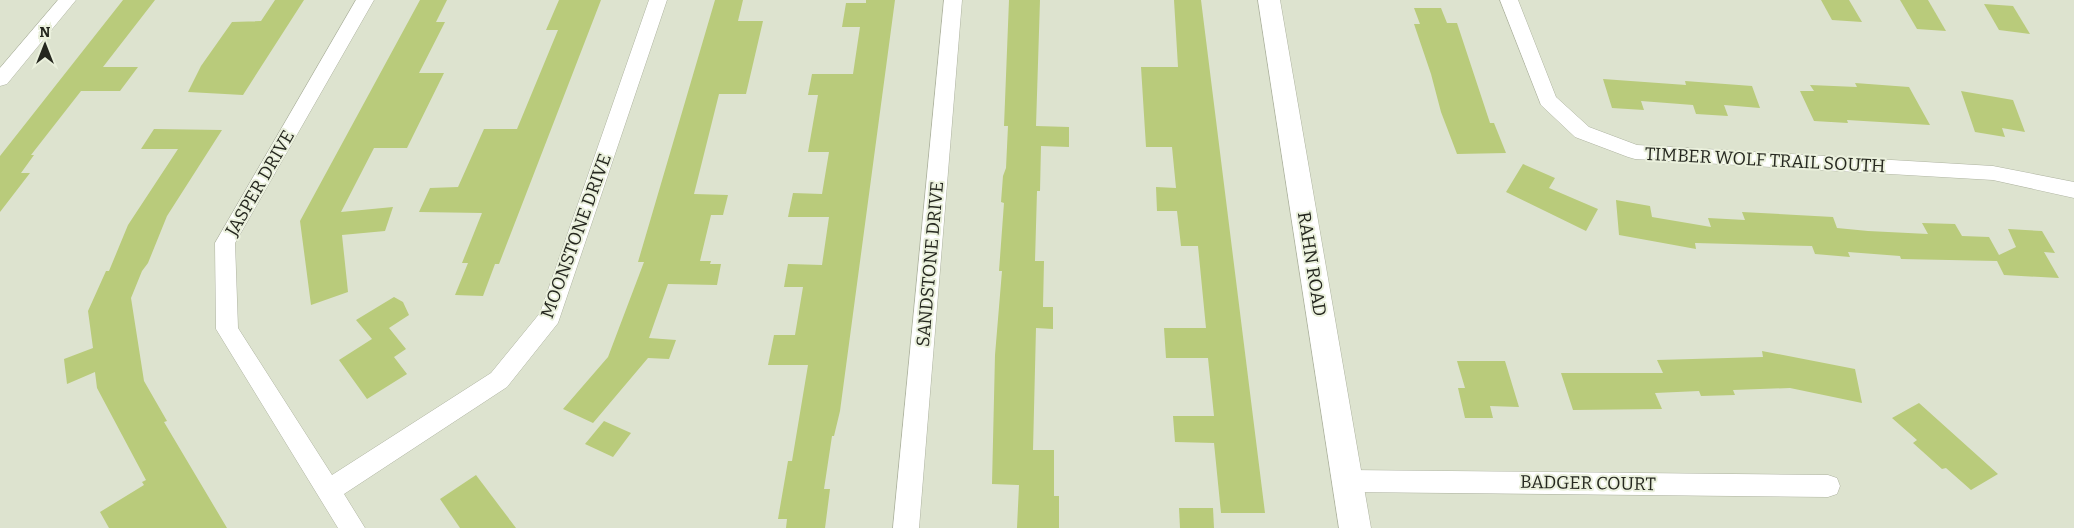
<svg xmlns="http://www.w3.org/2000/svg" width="2074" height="528" viewBox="0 0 2074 528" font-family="Bitter,serif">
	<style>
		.building { fill: #b9cb7b }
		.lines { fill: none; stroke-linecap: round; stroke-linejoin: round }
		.street-casing { stroke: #aeb3a0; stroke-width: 1 }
		.secondary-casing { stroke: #aeb3a0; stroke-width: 1 }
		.street { fill: #fff; fill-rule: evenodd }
		.secondary { fill: #fff; fill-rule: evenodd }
		.labels { text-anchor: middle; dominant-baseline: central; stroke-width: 4; stroke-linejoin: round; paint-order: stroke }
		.street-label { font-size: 18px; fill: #25271f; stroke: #eaf0dc }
	</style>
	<rect width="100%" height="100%" fill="#dde3cf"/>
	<!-- building -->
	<g class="building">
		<path d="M 123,0 L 155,0 L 103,67 L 138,67 L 120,91 L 81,91 L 31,155 L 34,155 L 21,173 L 30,173 L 0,212 L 0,156 Z"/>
		<path d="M 275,0 L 304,0 L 243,95 L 188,92 L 201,66 L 232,22 L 261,21 Z"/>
		<path d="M 420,0 L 447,0 L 436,22 L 445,22 L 419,73 L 444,73 L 407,148 L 374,148 L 341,212 L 393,207 L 385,231 L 342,235 L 348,292 L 311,305 L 300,221 Z"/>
		<path d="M 559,0 L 601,0 L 499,264 L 495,264 L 483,296 L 455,295 L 468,263 L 462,263 L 482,213 L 419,212 L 430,188 L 458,187 L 484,129 L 517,129 L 558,30 L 546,30 Z"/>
		<path d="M 715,0 L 743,0 L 738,21 L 763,21 L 746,94 L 719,94 L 694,194 L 728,195 L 723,215 L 711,215 L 700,261 L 711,261 L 710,264 L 721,264 L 717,285 L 668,284 L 649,338 L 676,340 L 669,359 L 648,358 L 593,423 L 563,409 L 608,357 L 644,262 L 638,262 Z"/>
		<path d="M 866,0 L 895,0 L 840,411 L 834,436 L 832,436 L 824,489 L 830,489 L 825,528 L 786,528 L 787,519 L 778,519 L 788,461 L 792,461 L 808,365 L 768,365 L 774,335 L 795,335 L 803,287 L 784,287 L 788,264 L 822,265 L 829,217 L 788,217 L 793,193 L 822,194 L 829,152 L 808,152 L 818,95 L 808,95 L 812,74 L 853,74 L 860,27 L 842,27 L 846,3 L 866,3 Z"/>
		<path d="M 1009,0 L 1040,0 L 1036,126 L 1069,127 L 1069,147 L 1041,146 L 1040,191 L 1037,191 L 1035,261 L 1044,261 L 1043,307 L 1053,307 L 1053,329 L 1036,328 L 1033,450 L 1054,450 L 1054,496 L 1059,496 L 1059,528 L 1017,528 L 1019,485 L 992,484 L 995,355 L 1002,271 L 999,271 L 1004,203 L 1001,202 L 1003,176 L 1006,168 L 1008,126 L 1004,126 Z"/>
		<path d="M 1174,0 L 1201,0 L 1265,513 L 1221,513 L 1214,443 L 1175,442 L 1173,416 L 1214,416 L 1208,358 L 1166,358 L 1164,328 L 1206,328 L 1198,246 L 1181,246 L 1177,211 L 1157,211 L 1156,187 L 1176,188 L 1172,147 L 1146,147 L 1141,67 L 1178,67 Z"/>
		<path d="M 1821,0 L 1849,0 L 1862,22 L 1832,20 Z"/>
		<path d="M 1900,0 L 1928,0 L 1946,31 L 1917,29 Z"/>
		<path d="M 1984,4 L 2013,6 L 2030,34 L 1999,30 Z"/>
		<path d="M 1414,8 L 1441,8 L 1447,23 L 1457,23 L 1490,123 L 1494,123 L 1506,153 L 1457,154 L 1441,112 L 1431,74 L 1414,24 L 1420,24 Z"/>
		<path d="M 1603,79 L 1686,85 L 1685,81 L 1752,86 L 1760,108 L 1724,105 L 1728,116 L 1696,114 L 1693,105 L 1641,101 L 1644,110 L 1612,108 Z"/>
		<path d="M 1855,83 L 1909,87 L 1930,125 L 1847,120 L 1848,123 L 1814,121 L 1800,91 L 1814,91 L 1810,85 L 1857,87 Z"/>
		<path d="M 1961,91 L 2013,100 L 2025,132 L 2002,128 L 2005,137 L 1975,132 Z"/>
		<path d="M 154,129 L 222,130 L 167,216 L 148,263 L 142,271 L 131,298 L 144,381 L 167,421 L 164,422 L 227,528 L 109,528 L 100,512 L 144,485 L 142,482 L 146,480 L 97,388 L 95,372 L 67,384 L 64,359 L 93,348 L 88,311 L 106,271 L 109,271 L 128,225 L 178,149 L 141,149 Z"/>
		<path d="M 1523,164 L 1555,178 L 1549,188 L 1598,209 L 1586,231 L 1506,192 Z"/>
		<path d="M 1616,200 L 1650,206 L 1652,217 L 1711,227 L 1708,218 L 1745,220 L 1742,212 L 1833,217 L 1837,228 L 1868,231 L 1928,234 L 1922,223 L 1955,224 L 1962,236 L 1989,237 L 1999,255 L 2016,247 L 2008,229 L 2042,231 L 2055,253 L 2044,252 L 2059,278 L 2004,275 L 1997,261 L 1901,259 L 1900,256 L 1848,252 L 1850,257 L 1815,254 L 1812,246 L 1695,243 L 1696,249 L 1619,235 Z"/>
		<path d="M 394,297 L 403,302 L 409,315 L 389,328 L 406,349 L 394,357 L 407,374 L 367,399 L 339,360 L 372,339 L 356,320 Z"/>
		<path d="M 1762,351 L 1855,369 L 1862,403 L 1790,388 L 1733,390 L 1735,395 L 1701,396 L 1699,391 L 1655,393 L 1662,409 L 1573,410 L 1561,373 L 1663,373 L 1657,360 L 1763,357 Z"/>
		<path d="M 1457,361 L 1505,361 L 1519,407 L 1490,406 L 1493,418 L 1465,418 L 1458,388 L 1465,388 Z"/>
		<path d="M 1919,403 L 1998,474 L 1971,490 L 1946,468 L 1942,469 L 1913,443 L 1917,440 L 1892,418 Z"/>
		<path d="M 604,421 L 631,433 L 613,457 L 585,444 Z"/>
		<path d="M 476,475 L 516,528 L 460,528 L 440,499 Z"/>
		<path d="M 1179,508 L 1213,508 L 1214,528 L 1180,528 Z"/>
	</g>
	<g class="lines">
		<!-- street casing -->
		<g class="street-casing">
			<g id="street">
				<path d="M 58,0 L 76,0 L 7,84 L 0,86 L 0,68 Z"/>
				<path d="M 356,0 L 374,0 L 235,243 L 238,328 L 332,475 L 491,373 L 540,313 L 649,0 L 667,0 L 558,323 L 507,387 L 344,494 L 365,528 L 338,528 L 216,329 L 215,243 Z"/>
				<path d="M 944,0 L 962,0 L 919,528 L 893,528 Z"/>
				<path d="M 1500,0 L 1518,0 L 1556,97 L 1589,127 L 1637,145 L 1993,166 L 2074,182 L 2074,198 L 1993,180 L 1635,159 L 1628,157 L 1575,137 L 1541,105 Z"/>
				<path d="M 1347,470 L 1828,475 L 1837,478 L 1840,486 L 1837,494 L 1828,497 L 1347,492 L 1338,489 L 1335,481 L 1338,473 Z"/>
			</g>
		</g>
		<!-- secondary casing -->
		<g class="secondary-casing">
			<path id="secondary" d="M 1258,0 L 1280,0 L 1371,528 L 1339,528 Z"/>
		</g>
		<!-- street -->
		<use href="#street" class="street"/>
		<!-- secondary -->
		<use href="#secondary" class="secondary"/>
	</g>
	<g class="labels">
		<!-- street labels -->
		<g class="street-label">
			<text transform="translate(1765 160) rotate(3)">TIMBER WOLF TRAIL SOUTH</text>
			<text transform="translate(260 183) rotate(-60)">JASPER DRIVE</text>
			<text transform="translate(576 236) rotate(-70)">MOONSTONE DRIVE</text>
			<text transform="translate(930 264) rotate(-85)">SANDSTONE DRIVE</text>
			<text transform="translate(1312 264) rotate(81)">RAHN ROAD</text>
			<text transform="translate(1588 483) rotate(1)">BADGER COURT</text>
		</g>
	</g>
	<!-- north arrow -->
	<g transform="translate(45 45)" stroke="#eaf0dc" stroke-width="4" paint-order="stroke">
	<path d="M0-4L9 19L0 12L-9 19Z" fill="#25271f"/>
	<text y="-8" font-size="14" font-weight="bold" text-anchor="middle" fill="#25271f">N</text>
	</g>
</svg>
